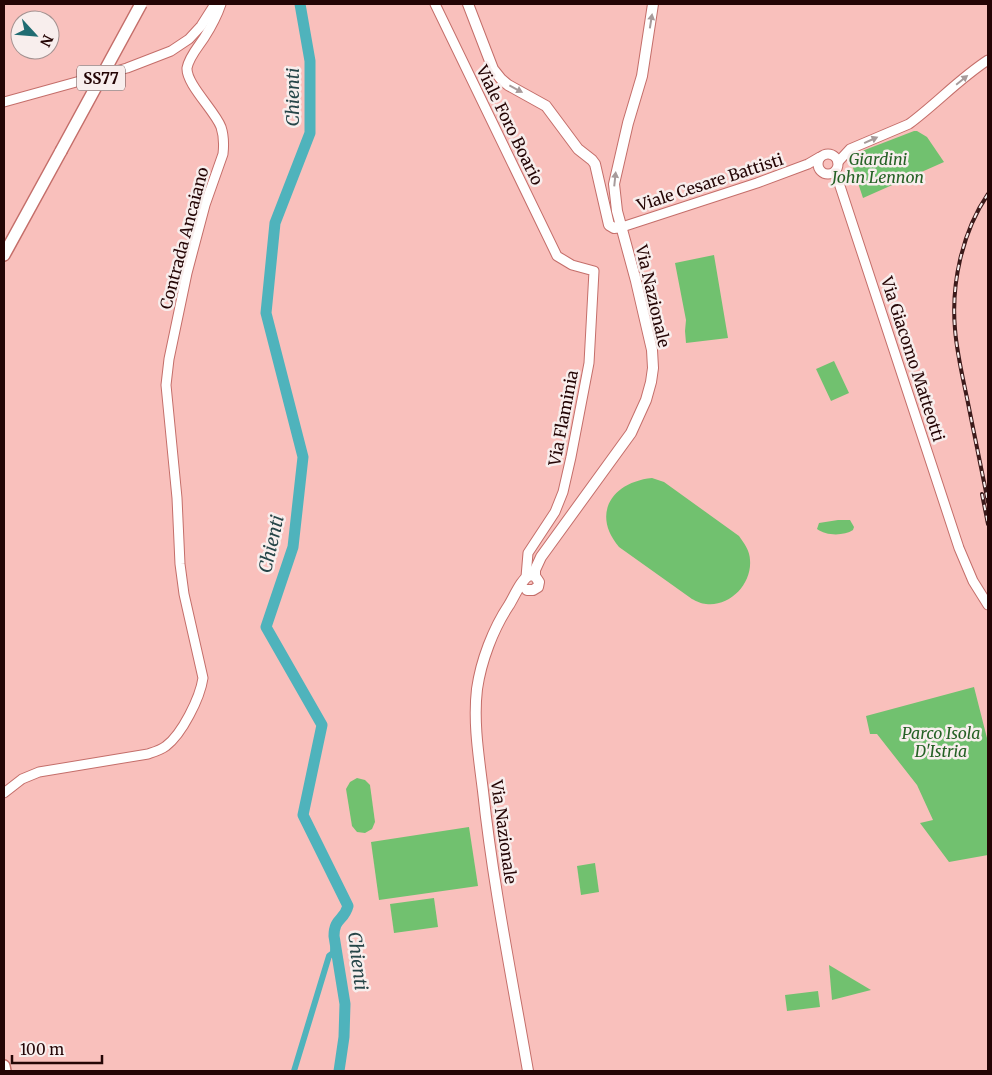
<svg xmlns="http://www.w3.org/2000/svg" width="992" height="1075" viewBox="0 0 992 1075" font-family="Merriweather,serif">
	<style>
		.green { fill: #71c16f }
		.lines { fill: none; stroke-linecap: round; stroke-linejoin: round }
		.canal { stroke: #4fb3bc; stroke-width: 6 }
		.river { stroke: #4fb3bc; stroke-width: 11 }
		.tertiary-casing { stroke: #c46e6a; stroke-width: 11 }
		.secondary-casing { stroke: #c46e6a; stroke-width: 12 }
		.trunk-casing { stroke: #c46e6a; stroke-width: 14 }
		.tertiary { stroke: #fff; stroke-width: 9 }
		.secondary { stroke: #fff; stroke-width: 10 }
		.trunk { stroke: #fff; stroke-width: 11 }
		.rail-casing { stroke: #3c1a1a; stroke-width: 4 }
		.rail { stroke: #f8eeed; stroke-width: 2; stroke-dasharray: 5.5; stroke-linecap: butt }
		.trunk-bridge-casing { stroke: #c46e6a; stroke-width: 14; stroke-linecap: butt }
		.trunk-bridge { stroke: #fff; stroke-width: 11 }
		.oneway { fill: #a79b9b }
		.labels { text-anchor: middle; dominant-baseline: central; stroke-width: 5; stroke-linejoin: round; paint-order: stroke }
		.shield { fill: #f8eeed; stroke: #644b4b; stroke-width: 1 }
		.shield-label { font-size: 15px; font-weight: bold; fill: #240505 }
		.street-label { font-size: 16px; fill: #240505; stroke: #f8eeed }
		.park-label { font-size: 16px; font-style: italic; fill: #256125; stroke: #f8eeed }
		.water-label { font-size: 18px; font-style: italic; fill: #264548; stroke: #f8eeed }
	</style>
	<rect width="100%" height="100%" fill="#f9c0bc"/>
	<!-- green -->
	<g class="green">
		<path d="M 914,131 L 917,131 L 927,137 L 944,162 L 863,198 L 849,156 Z"/>
		<path d="M 714,255 L 728,338 L 686,343 L 685,331 L 686,320 L 675,263 Z"/>
		<path d="M 834,361 L 849,393 L 831,401 L 816,369 Z"/>
		<path d="M 652,478 L 664,482 L 739,536 C 744,543 750,551 750,560 C 752,584 730,607 706,604 C 702,604 696,601 692,599 L 619,547 C 591,514 612,482 652,478 Z"/>
		<path d="M 838,520 L 850,520 L 854,527 L 853,530 C 844,536 826,536 817,529 L 819,523 Z"/>
		<path d="M 974,687 L 988,742 L 988,855 L 949,862 L 920,823 L 933,820 L 917,785 L 877,734 L 870,734 L 866,716 Z"/>
		<path d="M 357,778 L 365,780 L 370,785 L 375,822 L 372,829 L 365,833 L 357,832 L 352,826 L 346,789 L 350,782 Z"/>
		<path d="M 469,827 L 478,886 L 379,900 L 371,842 Z"/>
		<path d="M 595,863 L 599,892 L 581,895 L 577,866 Z"/>
		<path d="M 434,898 L 438,927 L 394,933 L 390,904 Z"/>
		<path d="M 829,965 L 871,990 L 832,1000 Z"/>
		<path d="M 818,991 L 820,1007 L 787,1011 L 785,995 Z"/>
	</g>
	<g class="lines">
		<!-- canal -->
		<path class="canal" d="M 294,1071 L 329,956 L 333,953 L 334,936"/>
		<!-- river -->
		<path class="river" d="M 300,4 L 310,61 L 310,133 L 275,223 L 266,313 L 303,457 L 293,547 L 266,627 L 322,725 L 303,815 L 348,906 C 344,921 334,918 334,936 L 345,1004 L 344,1037 L 339,1071"/>
		<!-- tertiary casing -->
		<g class="tertiary-casing">
			<g id="tertiary">
				<path d="M 435,4 L 557,256 L 572,265 L 594,271 L 589,363 L 571,457 L 563,492 L 555,512 L 528,553 L 526,577"/>
				<path d="M 4,102 L 127,68 L 171,51 L 189,39 L 201,26 L 215,4"/>
				<circle cx="828" cy="164" r="10"/>
				<path d="M 838,162 L 850,149 L 909,124 C 936,104 960,78 988,60"/>
				<path d="M 838,180 L 959,548 L 973,581 L 988,605"/>
				<path d="M 622,227 L 757,183 L 808,164 L 820,157"/>
				<path d="M 4,793 L 22,779 L 39,772 L 148,754 C 154,752 161,750 166,746 C 182,734 200,698 203,678 L 184,594 L 180,564 L 177,498 L 166,385 L 169,359 L 187,273 L 205,205 L 223,154 C 224,145 224,136 221,127 C 215,111 186,84 187,68 C 189,57 198,47 204,38 C 211,27 217,16 221,4"/>
			</g>
		</g>
		<!-- secondary casing -->
		<g class="secondary-casing">
			<g id="secondary">
				<path d="M 468,4 L 493,69 L 501,79 L 508,85 L 546,106 L 578,149 L 592,160 L 595,164 L 609,225 L 614,228 L 622,227"/>
				<path d="M 535,576 L 535,570 L 541,557 L 631,433 L 646,400 L 651,382 L 653,368 L 652,350 L 636,281 L 617,211 L 614,184 L 628,123 L 642,76 L 653,4"/>
				<path d="M 527,590 L 533,590 L 538,587 L 539,582 L 535,576 L 530,575 C 522,578 514,597 509,605 C 493,629 481,661 477,689 C 473,723 479,758 483,791 C 493,885 512,978 528,1071"/>
			</g>
		</g>
		<!-- trunk casing -->
		<g class="trunk-casing">
			<g id="trunk">
				<path d="M 4,255 L 61,151"/>
				<path d="M 4,1066 L 5,1071"/>
			</g>
		</g>
		<!-- tertiary -->
		<use href="#tertiary" class="tertiary"/>
		<!-- secondary -->
		<use href="#secondary" class="secondary"/>
		<!-- trunk -->
		<use href="#trunk" class="trunk"/>
		<!-- rail casing -->
		<g class="rail-casing">
			<g id="rail">
				<path d="M 988,194 C 962,232 951,284 955,329 C 957,356 964,382 969,408 C 975,439 982,471 988,502"/>
				<path d="M 982,494 L 988,524"/>
			</g>
		</g>
		<!-- rail -->
		<use href="#rail" class="rail"/>
		<!-- trunk-bridge casing -->
		<g class="trunk-bridge-casing">
			<path id="trunk-bridge" d="M 61,151 L 141,4"/>
		</g>
		<!-- trunk-bridge -->
		<use href="#trunk-bridge" class="trunk-bridge"/>
	</g>
	<!-- one-way arrows -->
	<defs><path id="oneway-solid" d="M-6-.8H1V-3.2L6.5 0L1 3.2V.8H-6Z" transform="scale(1.25)"/></defs>
	<g class="oneway">
		<use href="#oneway-solid" transform="translate(651 21) rotate(-81)"/>
		<use href="#oneway-solid" transform="translate(962 80) rotate(-39)"/>
		<use href="#oneway-solid" transform="translate(516 89) rotate(28)"/>
		<use href="#oneway-solid" transform="translate(871 140) rotate(-24)"/>
		<use href="#oneway-solid" transform="translate(615 179) rotate(-84)"/>
	</g>
	<g class="labels">
		<!-- shield labels -->
		<rect class="shield" x="77" y="65.5" width="48" height="25" rx="4"/>
		<g class="shield-label">
			<text x="101" y="78">SS77</text>
		</g>
		<!-- street labels -->
		<g class="street-label">
			<text transform="translate(510 125) rotate(64)">Viale Foro Boario</text>
			<text transform="translate(710 182) rotate(-18)">Viale Cesare Battisti</text>
			<text transform="translate(184 238) rotate(-75)">Contrada Ancaiano</text>
			<text transform="translate(653 296) rotate(77)">Via Nazionale</text>
			<text transform="translate(913 359) rotate(72)">Via Giacomo Matteotti</text>
			<text transform="translate(563 418) rotate(-79)">Via Flaminia</text>
			<text transform="translate(504 832) rotate(82)">Via Nazionale</text>
		</g>
		<!-- park labels -->
		<g class="park-label">
			<text x="878" y="159">Giardini<tspan x="878" dy="18">John Lennon</tspan></text>
			<text x="941" y="733">Parco Isola<tspan x="941" dy="18">D'Istria</tspan></text>
		</g>
		<!-- water labels -->
		<g class="water-label">
			<text transform="translate(292 97) rotate(-90)">Chienti</text>
			<text transform="translate(271 544) rotate(-77)">Chienti</text>
			<text transform="translate(358 961) rotate(83)">Chienti</text>
		</g>
	</g>
	<!-- border -->
	<rect width="992" height="1075" fill="none" stroke="#240505" stroke-width="10"/>
	<!-- north arrow -->
	<g transform="translate(35 35) rotate(116)"><circle r="24" fill="#f8eeed" stroke="#a39190"/>
	<path d="M0-4L9 19L0 12L-9 19Z" fill="#206c72"/>
	<text y="-8" font-size="14" font-weight="bold" text-anchor="middle" fill="#240505">N</text>
	</g>
	<!-- scale -->
	<path d="M12 1055v8h90v-8" fill="none" stroke="#240505" stroke-width="2.5"/>
	<text x="20" y="1055" font-size="15" fill="#240505" stroke="#f8eeed" stroke-width="4" paint-order="stroke">100 m</text>
</svg>
